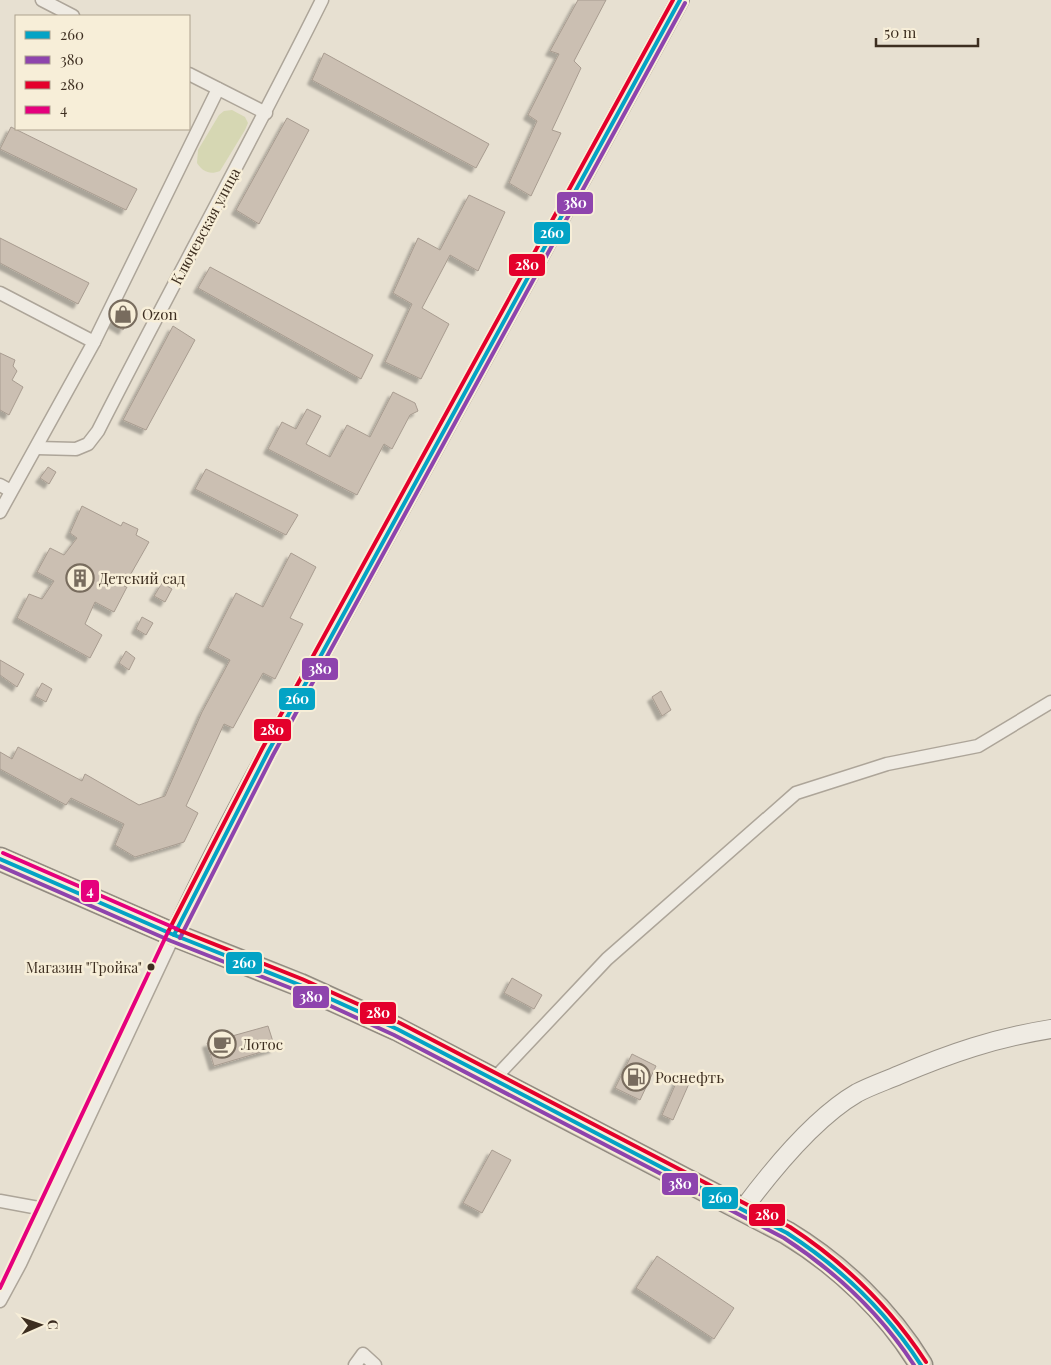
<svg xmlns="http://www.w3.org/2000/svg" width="1051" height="1365" viewBox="0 0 1051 1365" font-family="'Playfair Display',serif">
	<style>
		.garden { fill: #d6d7b3 }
		.building { fill: #cbbfb2; stroke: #a89c90; filter: url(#shadow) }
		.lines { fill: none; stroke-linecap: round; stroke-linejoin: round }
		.street-casing { stroke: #ada599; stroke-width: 15 }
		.secondary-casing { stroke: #9c958a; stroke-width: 20 }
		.highway-casing { stroke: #928b80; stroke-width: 25 }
		.street { stroke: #efebe3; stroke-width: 12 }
		.secondary { stroke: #efebe3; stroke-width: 18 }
		.highway { stroke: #dad1c2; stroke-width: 22 }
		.bus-1-casing { stroke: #f7eed8; stroke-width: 8 }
		.bus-2-casing { stroke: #f7eed8; stroke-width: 8 }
		.bus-3-casing { stroke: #f7eed8; stroke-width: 8 }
		.bus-4-casing { stroke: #f7eed8; stroke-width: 8 }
		.bus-1 { stroke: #03a3c5; stroke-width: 4 }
		.bus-2 { stroke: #8e44ad; stroke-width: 4 }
		.bus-3 { stroke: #e4002b; stroke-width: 4 }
		.bus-4 { stroke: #e5007d; stroke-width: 4 }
		.bus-dot { fill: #3d2e20; stroke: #f7eed8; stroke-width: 2 }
		.labels { text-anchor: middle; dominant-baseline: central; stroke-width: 5; stroke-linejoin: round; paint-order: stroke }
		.bus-label { font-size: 14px; fill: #3d2e20; stroke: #f7eed8; text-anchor: end }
		.street-label { font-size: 15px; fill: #3d2e20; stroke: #f7eed8 }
		.poi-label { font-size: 15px; fill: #3d2e20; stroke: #f7eed8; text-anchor: start }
		.line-badge { stroke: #f7eed8; stroke-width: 2 }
		.badge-label { font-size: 14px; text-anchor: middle; font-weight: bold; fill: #fff }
	</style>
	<defs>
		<filter id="shadow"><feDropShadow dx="-4.5" dy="4.5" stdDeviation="1" flood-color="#0004"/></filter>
	</defs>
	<rect width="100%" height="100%" fill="#e7e0d1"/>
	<!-- garden -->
	<path class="garden" d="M 232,110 L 245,117 L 248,123 L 245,130 L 220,171 C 210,175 203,172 197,163 L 198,150 L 219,115 L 224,111 Z"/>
	<!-- building -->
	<g class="building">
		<path d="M 578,0 L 606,0 L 574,61 L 581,68 L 552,130 L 561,133 L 531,196 L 509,183 L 537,121 L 528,115 L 559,54 L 550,51 Z"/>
		<path d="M 324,53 L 489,144 L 476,168 L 312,80 Z"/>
		<path d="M 287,118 L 309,130 L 259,224 L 236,210 Z"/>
		<path d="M 11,127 L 137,189 L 126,210 L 0,149 Z"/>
		<path d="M 469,195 L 505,212 L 478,271 L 450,255 L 422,308 L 449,324 L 421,379 L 385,362 L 412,304 L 393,293 L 418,238 L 440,250 Z"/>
		<path d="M 0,238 L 89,283 L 78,304 L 0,263 Z"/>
		<path d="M 210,267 L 373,355 L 361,379 L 198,288 Z"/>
		<path d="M 121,305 L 133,311 L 123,330 L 112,323 Z"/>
		<path d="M 173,326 L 195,340 L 146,430 L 123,420 Z"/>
		<path d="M 0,353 L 15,360 L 13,366 L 17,371 L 12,380 L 23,387 L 9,415 L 0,410 Z"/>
		<path d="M 393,392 L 415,403 L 418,411 L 410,415 L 392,449 L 384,444 L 357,495 L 268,449 L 282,422 L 296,429 L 307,409 L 321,416 L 306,444 L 330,457 L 347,425 L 370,437 Z"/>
		<path d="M 48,467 L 56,472 L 49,484 L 40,478 Z"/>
		<path d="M 206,469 L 298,515 L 286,535 L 195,489 Z"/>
		<path d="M 82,506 L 121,526 L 123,522 L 138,529 L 136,535 L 149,542 L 124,586 L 127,587 L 114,612 L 95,602 L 85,624 L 102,635 L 90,658 L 17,618 L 29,594 L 42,599 L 54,581 L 37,572 L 50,548 L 64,555 L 77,538 L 70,533 Z"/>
		<path d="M 291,553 L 316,567 L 290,618 L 303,624 L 275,679 L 263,673 L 233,728 L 224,724 L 186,806 L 198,813 L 184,842 L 135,857 L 115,845 L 124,824 L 71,798 L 66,805 L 0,769 L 0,752 L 12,759 L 18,747 L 82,781 L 85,774 L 139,805 L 165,796 L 202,712 L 230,660 L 208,648 L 236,593 L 263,607 Z"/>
		<path d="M 162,583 L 172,589 L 165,602 L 154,596 Z"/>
		<path d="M 142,617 L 153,623 L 146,635 L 136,629 Z"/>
		<path d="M 126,651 L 135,658 L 129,670 L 119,663 Z"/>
		<path d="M 0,660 L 24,674 L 17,687 L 0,675 Z"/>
		<path d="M 42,683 L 52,689 L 46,702 L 35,696 Z"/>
		<path d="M 661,691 L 671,710 L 662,716 L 652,697 Z"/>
		<path d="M 512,978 L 542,995 L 534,1009 L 504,993 Z"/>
		<path d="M 268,1026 L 275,1048 L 214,1066 L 207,1043 Z"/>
		<path d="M 632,1054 L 656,1066 L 640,1100 L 615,1088 Z"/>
		<path d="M 680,1074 L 691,1079 L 673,1120 L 662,1115 Z"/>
		<path d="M 492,1150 L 511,1160 L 482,1213 L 463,1203 Z"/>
		<path d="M 657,1256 L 734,1308 L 714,1339 L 636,1288 Z"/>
	</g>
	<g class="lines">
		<!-- street casing -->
		<g class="street-casing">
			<g id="street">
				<path d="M 42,0 L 73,16"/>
				<path d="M 189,74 L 266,113"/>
				<path d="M 0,293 L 94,342"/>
				<path d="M 37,448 L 76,449 L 88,444 L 98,431 C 171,287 250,145 322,0"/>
				<path d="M 0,485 L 11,491"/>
				<path d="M 0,512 L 94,342 L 218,89"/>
				<path d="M 492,1081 L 607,959 L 796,793 L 887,764 L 978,746 L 1051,702"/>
				<path d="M 0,1201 L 44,1209"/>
				<path d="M 0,1301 L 20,1264 L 174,935"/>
				<path d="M 355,1365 L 363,1354 L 375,1365"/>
			</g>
		</g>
		<!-- secondary casing -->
		<g class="secondary-casing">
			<g id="secondary">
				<path d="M 174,935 C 232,811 301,692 367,571 C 470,381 574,190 680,0"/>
				<path d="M 743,1209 C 772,1170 814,1118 857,1093 C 870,1086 885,1081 899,1075 C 951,1053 995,1038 1051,1029"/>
			</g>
		</g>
		<!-- highway casing -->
		<g class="highway-casing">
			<path id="highway" d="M 0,859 L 174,935 L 300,985 L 397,1029 L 787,1233 C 840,1265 889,1312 921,1365"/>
		</g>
		<!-- street -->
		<use href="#street" class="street"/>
		<!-- secondary -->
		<use href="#secondary" class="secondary"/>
		<!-- highway -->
		<use href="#highway" class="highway"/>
		<!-- bus-1 casing -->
		<g class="bus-1-casing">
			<g id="bus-1">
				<path d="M 0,859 L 174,935 L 300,985 L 397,1029 L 787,1233 C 841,1268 886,1311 921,1365"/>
				<path d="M 174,935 L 268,752 L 680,0"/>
			</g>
		</g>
		<!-- bus-2 casing -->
		<g class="bus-2-casing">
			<g id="bus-2">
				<path d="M 0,866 L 171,941 L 298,991 L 394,1035 L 784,1238 C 836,1272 880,1313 914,1365"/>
				<path d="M 180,938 L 273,755 L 685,3"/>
			</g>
		</g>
		<!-- bus-3 casing -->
		<g class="bus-3-casing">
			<g id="bus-3">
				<path d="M 176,929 L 302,979 L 400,1023 L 790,1227 C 845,1263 890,1307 926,1362"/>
				<path d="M 168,932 L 262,749 L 673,0"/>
			</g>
		</g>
		<!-- bus-4 casing -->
		<g class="bus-4-casing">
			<g id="bus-4">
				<path d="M 3,853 L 177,929"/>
				<path d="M 0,1288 L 168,932"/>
			</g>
		</g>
		<!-- bus-1 -->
		<use href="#bus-1" class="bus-1"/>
		<!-- bus-2 -->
		<use href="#bus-2" class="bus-2"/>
		<!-- bus-3 -->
		<use href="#bus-3" class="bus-3"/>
		<!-- bus-4 -->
		<use href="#bus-4" class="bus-4"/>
	</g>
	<!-- icons -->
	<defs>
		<g id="shop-ring" transform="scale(1.4375)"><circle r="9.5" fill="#f7eed8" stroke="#786c5e" stroke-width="1.5"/><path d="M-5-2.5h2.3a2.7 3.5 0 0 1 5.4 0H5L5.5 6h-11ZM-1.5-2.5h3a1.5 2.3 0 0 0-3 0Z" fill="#786c5e"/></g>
		<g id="building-ring" transform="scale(1.4375)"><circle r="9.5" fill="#f7eed8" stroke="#786c5e" stroke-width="1.5"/><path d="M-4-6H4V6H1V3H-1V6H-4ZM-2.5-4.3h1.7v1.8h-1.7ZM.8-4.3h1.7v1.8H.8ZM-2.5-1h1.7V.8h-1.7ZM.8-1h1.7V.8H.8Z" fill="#786c5e"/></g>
		<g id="cafe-ring" transform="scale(1.4375)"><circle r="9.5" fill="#f7eed8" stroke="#786c5e" stroke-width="1.5"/><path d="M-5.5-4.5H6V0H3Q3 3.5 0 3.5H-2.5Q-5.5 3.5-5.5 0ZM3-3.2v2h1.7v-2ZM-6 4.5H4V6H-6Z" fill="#786c5e"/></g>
		<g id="fuel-ring" transform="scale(1.4375)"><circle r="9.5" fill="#f7eed8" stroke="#786c5e" stroke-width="1.5"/><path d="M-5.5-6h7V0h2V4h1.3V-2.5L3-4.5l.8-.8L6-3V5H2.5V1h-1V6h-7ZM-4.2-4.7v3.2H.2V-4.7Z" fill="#786c5e"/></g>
	</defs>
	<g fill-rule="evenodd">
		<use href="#shop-ring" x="123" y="314"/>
		<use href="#building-ring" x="80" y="578"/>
		<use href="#cafe-ring" x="222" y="1044"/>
		<use href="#fuel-ring" x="636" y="1077"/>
	</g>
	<!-- markers -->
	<circle class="bus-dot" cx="151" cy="967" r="4.5"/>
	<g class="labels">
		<!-- bus labels -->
		<g class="bus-label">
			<text x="142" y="967">Магазин "Тройка"</text>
		</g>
		<!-- street labels -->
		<g class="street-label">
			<text transform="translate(205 226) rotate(-62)">Ключевская улица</text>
		</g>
		<!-- poi labels -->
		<g class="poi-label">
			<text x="142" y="314">Ozon</text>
			<text x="99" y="578">Детский сад</text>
			<text x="241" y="1044">Лотос</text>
			<text x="655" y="1077">Роснефть</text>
		</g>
	</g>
	<g class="line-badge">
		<rect x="556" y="191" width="38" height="24" rx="5" fill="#8e44ad"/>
		<rect x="533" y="221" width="38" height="24" rx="5" fill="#03a3c5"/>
		<rect x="508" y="253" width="38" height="24" rx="5" fill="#e4002b"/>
		<rect x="301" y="657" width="38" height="24" rx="5" fill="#8e44ad"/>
		<rect x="278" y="687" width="38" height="24" rx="5" fill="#03a3c5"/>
		<rect x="253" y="718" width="39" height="24" rx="5" fill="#e4002b"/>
		<rect x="80" y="879" width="20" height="24" rx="5" fill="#e5007d"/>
		<rect x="225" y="951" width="38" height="24" rx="5" fill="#03a3c5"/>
		<rect x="292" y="985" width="38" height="24" rx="5" fill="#8e44ad"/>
		<rect x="359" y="1001" width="38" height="24" rx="5" fill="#e4002b"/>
		<rect x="661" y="1172" width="38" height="24" rx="5" fill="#8e44ad"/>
		<rect x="701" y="1186" width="38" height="24" rx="5" fill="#03a3c5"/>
		<rect x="748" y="1203" width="38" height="24" rx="5" fill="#e4002b"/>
	</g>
	<g class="badge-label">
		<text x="575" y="208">380</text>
		<text x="552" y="238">260</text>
		<text x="527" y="270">280</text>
		<text x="320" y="674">380</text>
		<text x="297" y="704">260</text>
		<text x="272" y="735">280</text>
		<text x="90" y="896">4</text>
		<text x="244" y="968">260</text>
		<text x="311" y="1002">380</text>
		<text x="378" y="1018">280</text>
		<text x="680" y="1189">380</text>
		<text x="720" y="1203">260</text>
		<text x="767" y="1220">280</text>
	</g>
	<!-- legend -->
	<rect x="15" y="15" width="175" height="115" fill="#f7eed8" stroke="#ada18e"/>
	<rect x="25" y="31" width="25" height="8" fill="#03a3c5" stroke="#ada18e"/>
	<text x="60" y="40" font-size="15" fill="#3d2e20">260</text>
	<rect x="25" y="56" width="25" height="8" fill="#8e44ad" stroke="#ada18e"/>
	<text x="60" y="65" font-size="15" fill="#3d2e20">380</text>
	<rect x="25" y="81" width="25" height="8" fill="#e4002b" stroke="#ada18e"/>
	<text x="60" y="90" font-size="15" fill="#3d2e20">280</text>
	<rect x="25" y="106" width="25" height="8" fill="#e5007d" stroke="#ada18e"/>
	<text x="60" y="115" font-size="15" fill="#3d2e20">4</text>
	<!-- north arrow -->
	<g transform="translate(40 1325) rotate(88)" stroke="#f7eed8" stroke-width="4" paint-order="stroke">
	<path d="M0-4L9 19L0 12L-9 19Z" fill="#3d2e20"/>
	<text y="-8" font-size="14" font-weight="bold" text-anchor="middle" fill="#3d2e20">С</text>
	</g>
	<!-- scale -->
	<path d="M876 38v8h102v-8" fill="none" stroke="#3d2e20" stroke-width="2.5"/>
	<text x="884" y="38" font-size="15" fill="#3d2e20" stroke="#f7eed8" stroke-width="4" paint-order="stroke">50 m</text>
</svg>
